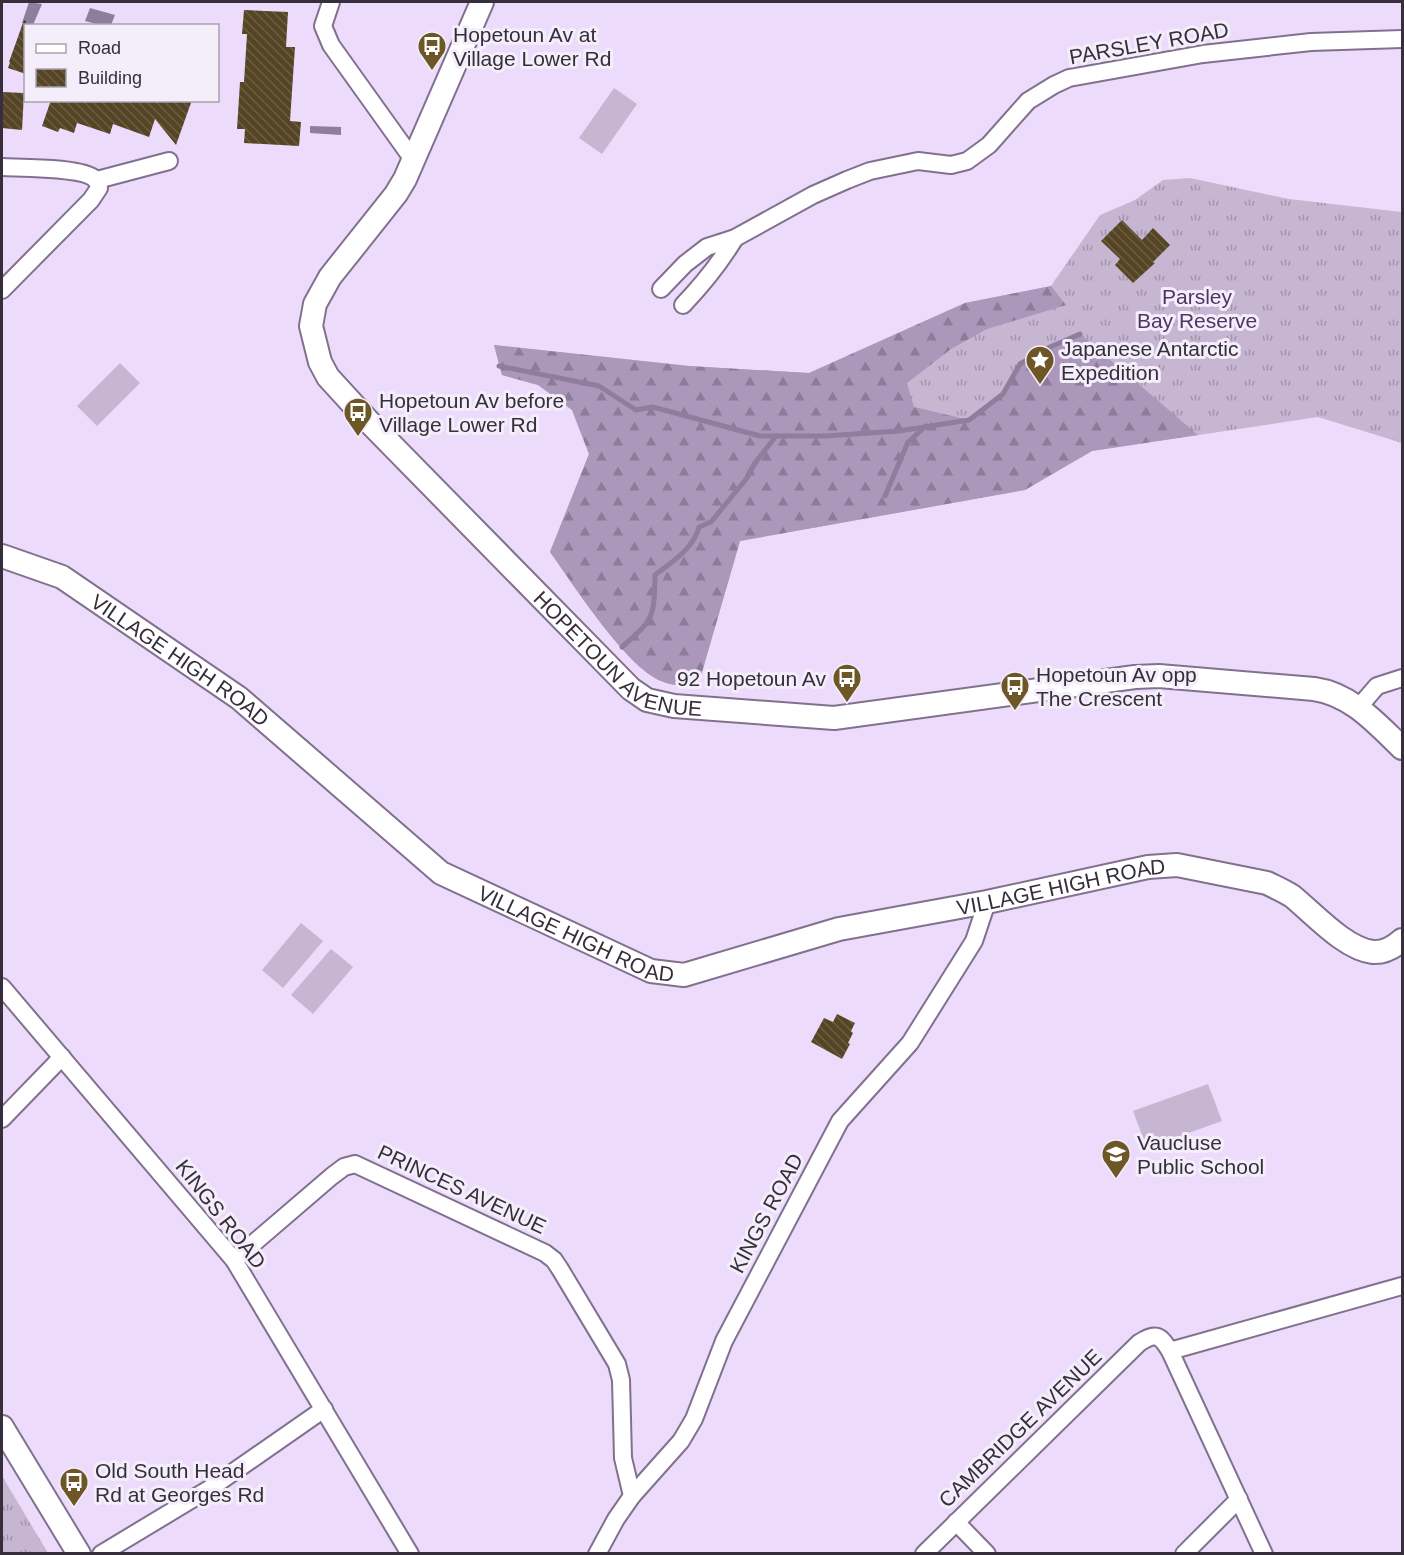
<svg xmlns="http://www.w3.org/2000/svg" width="1404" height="1555" viewBox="0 0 1404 1555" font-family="Arial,sans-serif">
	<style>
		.grass { fill: url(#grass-tufts) }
		.forest { fill: url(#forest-firs) }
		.pitch { fill: #c6b6d2 }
		.water { fill: #8f7d9e }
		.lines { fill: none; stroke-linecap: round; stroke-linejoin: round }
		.stream { stroke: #8f7d9e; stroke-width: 5 }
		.building { fill: url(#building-back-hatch) }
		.street-casing { stroke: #81718e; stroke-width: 20 }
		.secondary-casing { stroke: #81718e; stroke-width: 26 }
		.street { stroke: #fff; stroke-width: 16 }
		.secondary { stroke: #fff; stroke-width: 22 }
		.labels { text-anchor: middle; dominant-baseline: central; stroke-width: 6; stroke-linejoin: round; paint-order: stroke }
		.poi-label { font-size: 21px; fill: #362f3b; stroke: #f4edfa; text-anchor: start }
		.street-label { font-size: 21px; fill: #362f3b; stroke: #f4edfa }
		.park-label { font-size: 21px; fill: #503563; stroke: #f4edfa }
	</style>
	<defs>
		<pattern id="grass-tufts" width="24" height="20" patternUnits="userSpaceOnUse" patternTransform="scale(1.5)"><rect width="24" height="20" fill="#c6b6d2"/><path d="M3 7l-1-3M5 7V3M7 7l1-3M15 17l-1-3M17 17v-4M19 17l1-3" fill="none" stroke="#a294ac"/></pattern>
		<pattern id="forest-firs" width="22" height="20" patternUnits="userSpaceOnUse" patternTransform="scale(1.5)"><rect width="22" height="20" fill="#aa97b9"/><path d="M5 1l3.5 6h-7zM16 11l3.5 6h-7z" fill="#8b7c98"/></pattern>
		<pattern id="building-back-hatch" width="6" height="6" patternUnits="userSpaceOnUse" patternTransform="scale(1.5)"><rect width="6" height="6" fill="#554524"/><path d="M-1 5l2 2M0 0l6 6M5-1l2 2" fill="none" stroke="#6b5e44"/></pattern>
	</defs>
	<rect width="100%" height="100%" fill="#eddbfb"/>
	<!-- grass -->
	<g class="grass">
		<path d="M 1190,178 L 1289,199 L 1402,212 L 1402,443 L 1318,417 L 1092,451 L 1025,490 L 740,541 L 698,686 C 685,686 673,686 661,681 C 626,667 573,584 550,552 L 589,454 L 572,410 L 538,385 L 502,375 L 494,345 L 689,366 L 809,373 L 965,303 L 1051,286 L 1100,215 L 1135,200 L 1163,180 Z"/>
		<path d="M 2,1476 L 48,1553 L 2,1553 Z"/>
	</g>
	<!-- forest -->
	<path class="forest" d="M 1051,286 L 1066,305 L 987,329 L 951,349 L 907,383 L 914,407 L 969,420 L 1003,394 L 1020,364 L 1050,347 L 1080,334 L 1198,435 L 1092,451 L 1025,490 L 740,541 L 698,686 C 685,686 673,686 661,681 C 626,667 573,584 550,552 L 589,454 L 572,410 L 538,385 L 502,375 L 494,345 L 689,366 L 809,373 L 965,303 Z"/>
	<!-- pitch -->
	<g class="pitch">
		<path d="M 614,88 L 637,104 L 602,154 L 579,138 Z"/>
		<path d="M 120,363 L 140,383 L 97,426 L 77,406 Z"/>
		<path d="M 301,923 L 323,941 L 283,988 L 262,970 Z"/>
		<path d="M 331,949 L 353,967 L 313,1014 L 291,995 Z"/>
		<path d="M 1208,1084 L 1222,1121 L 1147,1148 L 1133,1111 Z"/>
	</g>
	<!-- water -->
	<g class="water">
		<path d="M 29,2 L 42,4 L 33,25 L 22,23 Z"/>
		<path d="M 90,8 L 115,15 L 111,25 L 100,25 L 85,21 Z"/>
		<path d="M 310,126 L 341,127 L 341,135 L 310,133 Z"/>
	</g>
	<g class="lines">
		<!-- stream -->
		<g class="stream">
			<path d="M 499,366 L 599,386 L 636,410 L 653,407 L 760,436 L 825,436 L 899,431 L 969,420 L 1003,394 L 1020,364 L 1050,347 L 1080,334"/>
			<path d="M 885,496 L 908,442 L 926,426"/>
			<path d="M 622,647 C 654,619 654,618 655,575 C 671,563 694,548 699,527 L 711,522 L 747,478 L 755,463 L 776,436"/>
		</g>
	</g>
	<!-- building -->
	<g class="building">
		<path d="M 244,10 L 288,12 L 286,47 L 295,47 L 290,121 L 301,122 L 299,146 L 244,143 L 245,129 L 237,129 L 240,82 L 244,82 L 247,34 L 242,34 Z"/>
		<path d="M 24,20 L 26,21 L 26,74 L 8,68 L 10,62 L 9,62 Z"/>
		<path d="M 2,92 L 24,93 L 22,130 L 2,128 Z"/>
		<path d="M 51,100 L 192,100 L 176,145 L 155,119 L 149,137 L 113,124 L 110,134 L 77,123 L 74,133 L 60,128 L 58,132 L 42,126 Z"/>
		<path d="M 1122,220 L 1142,240 L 1153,228 L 1170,245 L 1153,262 L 1155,263 L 1133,283 L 1115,265 L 1120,259 L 1101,241 Z"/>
		<path d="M 837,1014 L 855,1023 L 851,1031 L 853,1033 L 848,1043 L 850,1044 L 842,1059 L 811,1042 L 824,1018 L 833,1022 Z"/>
	</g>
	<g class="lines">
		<!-- street casing -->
		<g class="street-casing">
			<g id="street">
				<path d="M 331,2 L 323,26 L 331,45 L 414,161"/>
				<path d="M 2,167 C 20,168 83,167 95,179 C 98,182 98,184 99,188 L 91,200 L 2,290"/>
				<path d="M 97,180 L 169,161"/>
				<path d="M 661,289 L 685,264 L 707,247 L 735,238 L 813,195 L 847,180 L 870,171 L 918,161 L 951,165 L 967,161 L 989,145 L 1028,101 L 1054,85 L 1069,78 L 1203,54 L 1311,42 L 1402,39"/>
				<path d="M 683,305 C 703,284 720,263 735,238"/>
				<path d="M 1358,708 L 1377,686 L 1402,678"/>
				<path d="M 2,987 L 234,1260 L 410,1554"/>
				<path d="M 2,1119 L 62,1057"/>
				<path d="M 234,1260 L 332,1176 L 344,1167 L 355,1164 L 545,1253 L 554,1260 L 560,1269 L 617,1364 L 621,1380 L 623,1458 L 632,1496"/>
				<path d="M 1170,1351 L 1402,1286"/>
				<path d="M 956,1522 L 987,1554"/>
				<path d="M 101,1554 L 209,1489 L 324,1409"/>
				<path d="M 597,1554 L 616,1519 L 632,1496 L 681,1441 L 694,1419 L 724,1341 L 840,1121 L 910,1043 L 974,941 L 987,902"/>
				<path d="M 924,1554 L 1139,1343 C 1156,1332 1160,1335 1170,1351 L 1264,1554"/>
				<path d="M 1184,1554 L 1239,1499"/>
			</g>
		</g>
		<!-- secondary casing -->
		<g class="secondary-casing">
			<g id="secondary">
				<path id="s1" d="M 482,2 L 405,179 L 396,194 L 330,277 L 315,304 L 311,326 L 320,362 L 328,377 L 371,424 L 631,689 L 647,700 L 674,706 L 834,718 L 1135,677 L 1159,676 L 1314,689 C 1351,694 1377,724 1402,748"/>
				<path id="s2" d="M 2,556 L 62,577 L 239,698 L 441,873 L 651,971 L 684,975 L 839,929 L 987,902 L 1148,867 L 1177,865 L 1267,883 C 1275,887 1284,891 1292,896 C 1313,913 1345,949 1373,952 C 1384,953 1394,947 1402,940"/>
				<path d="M 2,1427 L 79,1554"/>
			</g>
		</g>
		<!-- street -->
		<use href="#street" class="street"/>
		<!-- secondary -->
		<use href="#secondary" class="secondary"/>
	</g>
	<!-- icons -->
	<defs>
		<g id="bus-pin" transform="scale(1.5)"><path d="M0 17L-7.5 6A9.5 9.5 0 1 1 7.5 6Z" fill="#6e5727" stroke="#f4edfa"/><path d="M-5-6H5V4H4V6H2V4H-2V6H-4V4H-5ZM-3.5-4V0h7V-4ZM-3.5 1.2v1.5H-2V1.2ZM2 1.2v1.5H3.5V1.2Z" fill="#fff"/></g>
		<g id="sight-pin" transform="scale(1.5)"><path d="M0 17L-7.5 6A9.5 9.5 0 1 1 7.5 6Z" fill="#6e5727" stroke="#f4edfa"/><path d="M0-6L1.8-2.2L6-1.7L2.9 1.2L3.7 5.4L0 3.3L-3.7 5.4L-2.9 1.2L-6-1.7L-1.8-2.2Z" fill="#fff"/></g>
		<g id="school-pin" transform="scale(1.5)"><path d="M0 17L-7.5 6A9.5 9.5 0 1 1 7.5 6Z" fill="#6e5727" stroke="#f4edfa"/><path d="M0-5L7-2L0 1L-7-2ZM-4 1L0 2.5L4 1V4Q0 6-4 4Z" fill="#fff"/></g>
	</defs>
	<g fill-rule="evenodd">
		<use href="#bus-pin" x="432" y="46"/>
		<use href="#sight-pin" x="1040" y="360"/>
		<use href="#bus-pin" x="358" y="412"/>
		<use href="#bus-pin" x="847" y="678"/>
		<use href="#bus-pin" x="1015" y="686"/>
		<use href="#school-pin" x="1116" y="1154"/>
		<use href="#bus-pin" x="74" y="1482"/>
	</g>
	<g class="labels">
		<!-- poi labels -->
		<g class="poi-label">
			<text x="453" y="34">Hopetoun Av at<tspan x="453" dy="24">Village Lower Rd</tspan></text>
			<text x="1061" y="348">Japanese Antarctic<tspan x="1061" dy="24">Expedition</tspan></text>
			<text x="379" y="400">Hopetoun Av before<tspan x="379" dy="24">Village Lower Rd</tspan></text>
			<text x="1036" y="674">Hopetoun Av opp<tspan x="1036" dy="24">The Crescent</tspan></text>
			<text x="826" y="678" text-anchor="end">92 Hopetoun Av</text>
			<text x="1137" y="1142">Vaucluse<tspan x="1137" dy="24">Public School</tspan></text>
			<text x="95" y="1470">Old South Head<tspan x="95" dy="24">Rd at Georges Rd</tspan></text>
		</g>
		<!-- street labels -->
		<g class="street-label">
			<text transform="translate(1149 43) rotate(-10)">PARSLEY ROAD</text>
			<text stroke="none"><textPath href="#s1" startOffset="830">HOPETOUN AVENUE</textPath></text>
			<text stroke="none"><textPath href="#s2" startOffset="208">VILLAGE HIGH ROAD</textPath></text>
			<text stroke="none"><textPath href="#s2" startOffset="1198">VILLAGE HIGH ROAD</textPath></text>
			<text stroke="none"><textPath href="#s2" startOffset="694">VILLAGE HIGH ROAD</textPath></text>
			<text transform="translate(462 1189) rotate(25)">PRINCES AVENUE</text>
			<text transform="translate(766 1213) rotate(-62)">KINGS ROAD</text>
			<text transform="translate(221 1214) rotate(52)">KINGS ROAD</text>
			<text transform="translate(1020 1428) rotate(-44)">CAMBRIDGE AVENUE</text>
		</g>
		<!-- park labels -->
		<g class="park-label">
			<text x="1197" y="296">Parsley<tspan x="1197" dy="24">Bay Reserve</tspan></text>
		</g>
	</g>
	<!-- border -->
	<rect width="1404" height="1555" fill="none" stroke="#362f3b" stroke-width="6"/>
	<!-- legend -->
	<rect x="24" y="24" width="195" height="78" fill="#f4edfa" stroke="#a8a1ae" stroke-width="1.5"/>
	<rect x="36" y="44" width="30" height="9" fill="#ffffff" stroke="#a8a1ae" stroke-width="1.5"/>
	<text x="78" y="54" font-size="18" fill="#362f3b">Road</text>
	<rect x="36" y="69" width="30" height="18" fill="url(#building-back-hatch)" stroke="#a8a1ae" stroke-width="1.5"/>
	<text x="78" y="84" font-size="18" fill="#362f3b">Building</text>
</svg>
